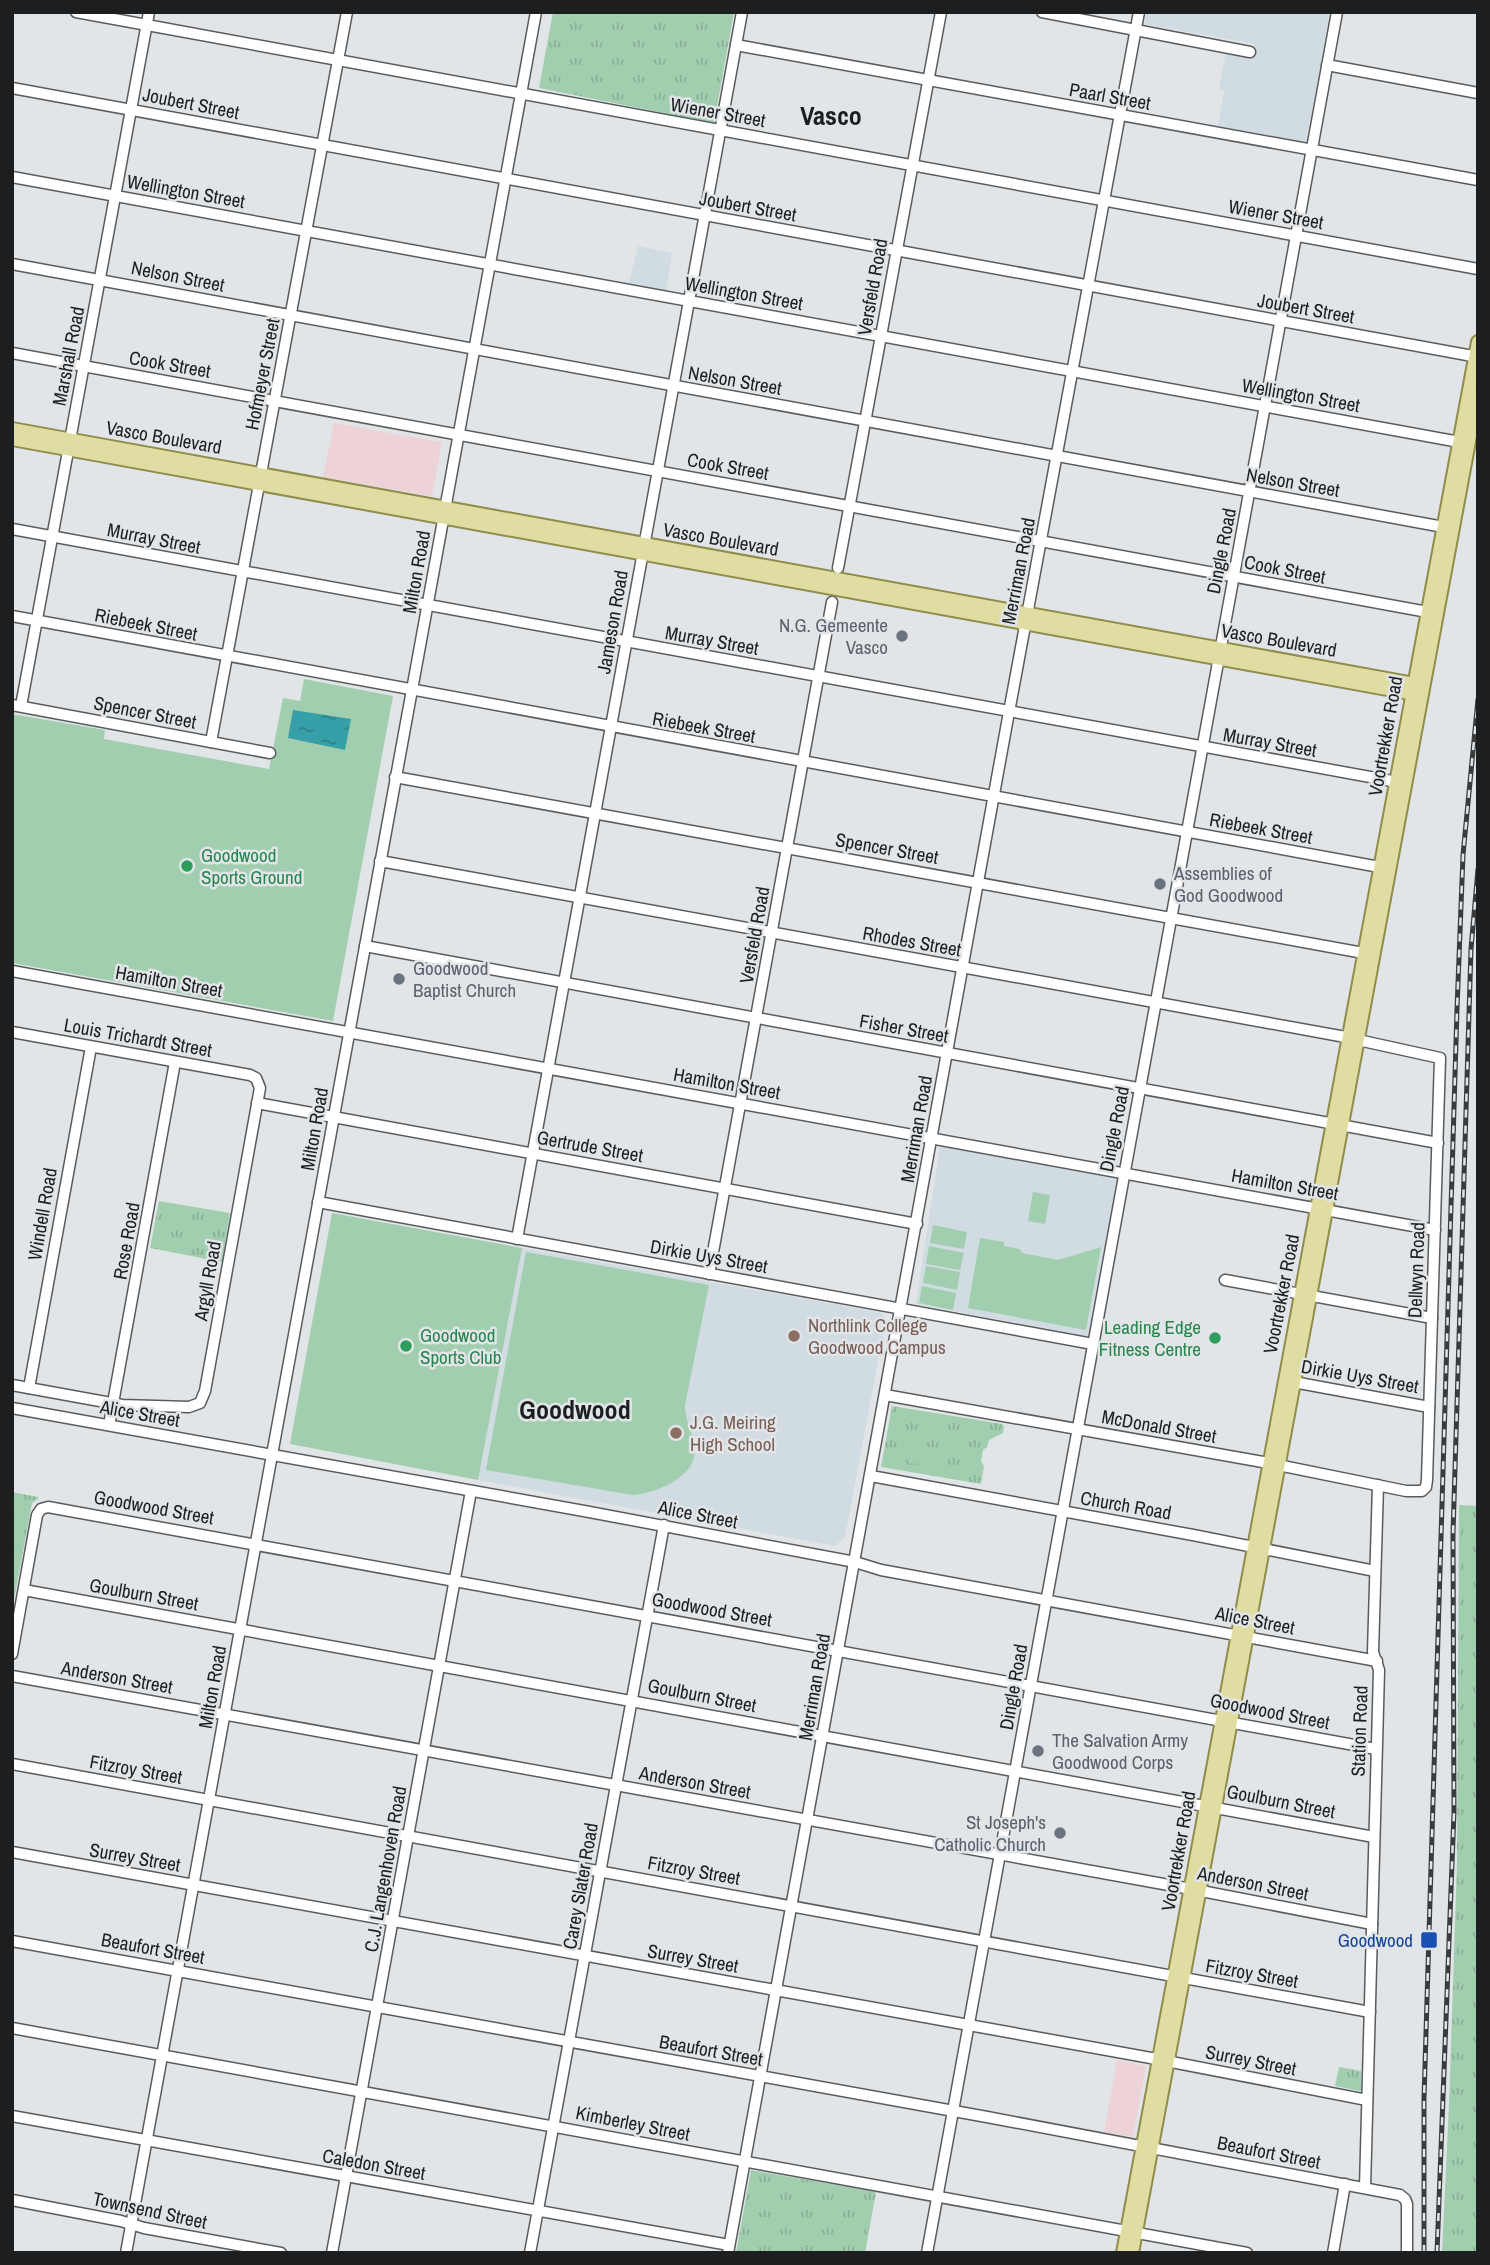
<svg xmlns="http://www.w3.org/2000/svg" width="1490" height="2265" viewBox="0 0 1490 2265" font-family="'Archivo Narrow',sans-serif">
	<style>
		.commercial { fill: #edd3d8 }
		.built { fill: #d1dbe2 }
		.grass { fill: url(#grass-tufts) }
		.pitch { fill: #a1ceaf }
		.water { fill: url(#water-ripples) }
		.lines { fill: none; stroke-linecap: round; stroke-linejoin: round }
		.minor-casing { stroke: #595b5d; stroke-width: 13 }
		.major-casing { stroke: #8f8c4c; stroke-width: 16 }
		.minor { stroke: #fff; stroke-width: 10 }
		.major { stroke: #e0dda2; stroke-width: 12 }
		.rail-casing { stroke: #3a3b3c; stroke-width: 5 }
		.rail { stroke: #e1e5e7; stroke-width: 2.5; stroke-dasharray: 8; stroke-linecap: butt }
		.worship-dot { fill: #6b7280; stroke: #e1e5e7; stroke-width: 2.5 }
		.leisure-dot { fill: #2e9e5b; stroke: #e1e5e7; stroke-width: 2.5 }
		.education-dot { fill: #8d6e63; stroke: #e1e5e7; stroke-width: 2.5 }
		.transit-dot { fill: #1a4fb4; stroke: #e1e5e7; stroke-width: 2.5 }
		.labels { text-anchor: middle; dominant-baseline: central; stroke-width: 5; stroke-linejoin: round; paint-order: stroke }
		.street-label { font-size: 19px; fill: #1d1e1f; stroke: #e1e5e7 }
		.worship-label { font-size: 19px; fill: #5b616d; stroke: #e1e5e7; text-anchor: start }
		.leisure-label { font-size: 19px; fill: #27864d; stroke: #e1e5e7; text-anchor: start }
		.education-label { font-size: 19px; fill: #785e54; stroke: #e1e5e7; text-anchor: start }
		.transit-label { font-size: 19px; fill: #164399; stroke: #e1e5e7; text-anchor: end }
		.district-label { font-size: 26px; font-weight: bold; fill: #1d1e1f; stroke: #e1e5e7 }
	</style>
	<defs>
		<pattern id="grass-tufts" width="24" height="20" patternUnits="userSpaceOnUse" patternTransform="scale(1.75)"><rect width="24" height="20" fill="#a1ceaf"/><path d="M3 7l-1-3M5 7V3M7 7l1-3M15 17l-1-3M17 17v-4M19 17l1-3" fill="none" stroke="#8ab096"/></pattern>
		<pattern id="water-ripples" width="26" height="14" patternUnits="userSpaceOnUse" patternTransform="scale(1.75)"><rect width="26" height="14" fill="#369fa7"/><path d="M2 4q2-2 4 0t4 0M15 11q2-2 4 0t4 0" fill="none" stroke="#2d8187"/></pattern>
	</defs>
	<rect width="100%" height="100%" fill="#e1e5e7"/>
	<!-- commercial -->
	<g class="commercial">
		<path d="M 334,423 L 442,442 L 432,496 L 323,477 Z"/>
		<path d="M 1117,2060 L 1146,2066 L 1133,2137 L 1104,2132 Z"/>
	</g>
	<!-- built -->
	<g class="built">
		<path d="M 1147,12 L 1330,12 L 1306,142 L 1218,126 L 1224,91 L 1219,89 L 1226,51 L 1252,56 L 1255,44 L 1144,24 Z"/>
		<path d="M 638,246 L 672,253 L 666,291 L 629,284 Z"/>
		<path d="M 940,1146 L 1117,1178 L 1088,1336 L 916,1304 Z"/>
		<path d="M 522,1248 L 882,1313 L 886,1318 L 845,1537 L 835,1546 L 478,1480 Z"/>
	</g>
	<!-- grass -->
	<g class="grass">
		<path d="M 553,12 L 734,12 L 714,123 L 539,88 Z"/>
		<path d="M 159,1201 L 230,1213 L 222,1262 L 150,1248 Z"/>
		<path d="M 892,1406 L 1002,1424 L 1004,1426 L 1003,1433 L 989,1440 L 987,1447 L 983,1450 L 981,1461 L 984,1466 L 981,1484 L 881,1467 Z"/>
		<path d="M 12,1492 L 38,1497 L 38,1499 L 32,1503 L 12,1611 Z"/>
		<path d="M 1459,1505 L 1478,1506 L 1478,2253 L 1442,2253 L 1449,2105 L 1457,1863 Z"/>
		<path d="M 1339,2067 L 1361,2071 L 1361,2091 L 1335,2086 Z"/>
		<path d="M 751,2170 L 876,2192 L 865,2253 L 736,2253 Z"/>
	</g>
	<!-- pitch -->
	<g class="pitch">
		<path d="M 304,679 L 393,696 L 333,1021 L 12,963 L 12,714 L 105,730 L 104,739 L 269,769 L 283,698 L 300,701 Z"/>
		<path d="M 1033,1192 L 1050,1195 L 1045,1224 L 1028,1221 Z"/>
		<path d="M 332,1213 L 522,1248 L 478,1480 L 290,1444 Z"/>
		<path d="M 933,1225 L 967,1232 L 964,1249 L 930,1243 Z"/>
		<path d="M 980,1238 L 1004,1242 L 1004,1246 L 1020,1249 L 1022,1253 L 1058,1260 L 1101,1247 L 1086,1330 L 968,1308 Z"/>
		<path d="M 929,1246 L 964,1253 L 960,1270 L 926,1264 Z"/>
		<path d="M 526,1252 L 709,1285 L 685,1405 C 685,1419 691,1429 694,1443 C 701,1476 659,1492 633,1495 L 486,1470 Z"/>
		<path d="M 926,1266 L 960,1272 L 957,1290 L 923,1283 Z"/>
		<path d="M 922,1286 L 956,1293 L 953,1310 L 919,1303 Z"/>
		<path d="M 913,1435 L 925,1437 L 921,1464 L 909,1463 Z"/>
	</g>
	<!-- water -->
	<path class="water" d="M 293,710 L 351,719 L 345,750 L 288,738 Z"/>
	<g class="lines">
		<!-- minor casing -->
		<g class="minor-casing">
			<g id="minor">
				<path d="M 76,12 L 1478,269"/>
				<path d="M 1042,12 L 1250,52"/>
				<path d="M 736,45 L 1478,180"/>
				<path d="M 1327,65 L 1478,93"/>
				<path d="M 12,88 L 1478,357"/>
				<path d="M 12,177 L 1465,443"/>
				<path d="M 12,264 L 1449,528"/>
				<path d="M 12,353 L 1433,613"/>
				<path d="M 12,529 L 1403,783"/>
				<path d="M 838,568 L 941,12"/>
				<path d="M 12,616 L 1385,868"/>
				<path d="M 12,705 L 270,753"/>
				<path d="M 21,706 L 149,12"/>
				<path d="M 211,742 L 347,12"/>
				<path d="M 395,777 L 1369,954"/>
				<path d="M 380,861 L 1340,1036 L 1440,1058 L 1427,1480 L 1426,1487 L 1422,1491 L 1406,1491 L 1263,1462 L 885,1395"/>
				<path d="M 365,946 L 1438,1143"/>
				<path d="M 12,971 L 1435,1230"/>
				<path d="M 12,1032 L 250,1075 L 256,1078 L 260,1088 L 205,1391 L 200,1403 L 189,1407 L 122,1405 L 12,1385"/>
				<path d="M 257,1103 L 917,1224"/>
				<path d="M 318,1202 L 1093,1344"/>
				<path d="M 517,1239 L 742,12"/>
				<path d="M 709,1274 L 832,602"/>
				<path d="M 1225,1280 L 1432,1318"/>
				<path d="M 1288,1381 L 1429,1407"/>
				<path d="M 29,1388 L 91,1047"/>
				<path d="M 12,1408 L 584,1511 L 855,1562 L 881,1570 L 1377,1661"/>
				<path d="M 109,1425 L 175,1062"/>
				<path d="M 871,1476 L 1193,1535 L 1375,1571"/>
				<path d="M 24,1590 L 1374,1837"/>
				<path d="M 12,1654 L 37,1515 L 41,1509 L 48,1507 L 1376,1749"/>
				<path d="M 12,1676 L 1191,1889 L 1372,1924"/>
				<path d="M 12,1764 L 1370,2012"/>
				<path d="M 12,1852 L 1151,2058 L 1367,2100"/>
				<path d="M 12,1941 L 987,2117 L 1400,2195 L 1405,2199 L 1407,2204 L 1407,2253"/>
				<path d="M 12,2028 L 1247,2253"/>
				<path d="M 12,2116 L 729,2245"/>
				<path d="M 1365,2188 L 1379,1670 L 1373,1652 L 1378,1485"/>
				<path d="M 12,2200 L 121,2221 L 144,2228 L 281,2253"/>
				<path d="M 126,2253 L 536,12"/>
				<path d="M 332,2253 L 471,1491"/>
				<path d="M 530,2253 L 664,1525"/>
				<path d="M 728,2253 L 1009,712 L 1139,12"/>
				<path d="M 927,2253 L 1337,12"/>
				<path d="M 1333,2253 L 1345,2184"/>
			</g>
		</g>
		<!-- major casing -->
		<g class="major-casing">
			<g id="major">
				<path d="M 12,429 L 1420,685"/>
				<path d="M 12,439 L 1420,695"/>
				<path d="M 1123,2253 L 1478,342"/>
				<path d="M 1132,2253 L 1478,393"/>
			</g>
		</g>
		<!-- minor -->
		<use href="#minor" class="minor"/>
		<!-- major -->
		<use href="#major" class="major"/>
		<!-- rail casing -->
		<g class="rail-casing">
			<g id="rail">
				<path d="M 1424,2253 L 1424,2099 L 1457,1009 L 1463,855 L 1478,699"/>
				<path d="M 1437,2253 L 1454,1812 L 1453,1534 L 1471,949 L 1478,869"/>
			</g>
		</g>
		<!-- rail -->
		<use href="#rail" class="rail"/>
	</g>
	<!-- markers -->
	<g class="worship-dot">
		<circle cx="902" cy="636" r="7"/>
		<circle cx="1160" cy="884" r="7"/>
		<circle cx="399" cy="979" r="7"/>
		<circle cx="1038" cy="1751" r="7"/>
		<circle cx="1060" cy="1833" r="7"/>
	</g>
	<g class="leisure-dot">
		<circle cx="187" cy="866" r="7"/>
		<circle cx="1215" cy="1338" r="7"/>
		<circle cx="406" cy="1346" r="7"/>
	</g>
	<g class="education-dot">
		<circle cx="794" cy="1336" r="7"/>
		<circle cx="676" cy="1433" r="7"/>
	</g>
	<rect class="transit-dot" x="1420" y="1931" width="18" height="18" rx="3.5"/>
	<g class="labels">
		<!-- street labels -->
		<g class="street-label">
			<text transform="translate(1110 96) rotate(10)">Paarl Street</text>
			<text transform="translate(191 103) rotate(11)">Joubert Street</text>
			<text transform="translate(718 112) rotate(10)">Wiener Street</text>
			<text transform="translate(186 191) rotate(10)">Wellington Street</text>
			<text transform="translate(748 206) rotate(10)">Joubert Street</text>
			<text transform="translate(1276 214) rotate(10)">Wiener Street</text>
			<text transform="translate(178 276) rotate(11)">Nelson Street</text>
			<text transform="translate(872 287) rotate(-80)">Versfeld Road</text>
			<text transform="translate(744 293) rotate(10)">Wellington Street</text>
			<text transform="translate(1306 308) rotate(10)">Joubert Street</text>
			<text transform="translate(68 356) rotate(-79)">Marshall Road</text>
			<text transform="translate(170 364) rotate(10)">Cook Street</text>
			<text transform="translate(262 374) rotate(-79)">Hofmeyer Street</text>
			<text transform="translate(735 380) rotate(10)">Nelson Street</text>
			<text transform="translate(1301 395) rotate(10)">Wellington Street</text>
			<text transform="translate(164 437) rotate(10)">Vasco Boulevard</text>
			<text transform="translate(728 466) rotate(10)">Cook Street</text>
			<text transform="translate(1293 482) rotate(10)">Nelson Street</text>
			<text transform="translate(154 538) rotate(11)">Murray Street</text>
			<text transform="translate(721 539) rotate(10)">Vasco Boulevard</text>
			<text transform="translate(1221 551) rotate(-79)">Dingle Road</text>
			<text transform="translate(1285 569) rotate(11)">Cook Street</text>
			<text transform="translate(1018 571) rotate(-79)">Merriman Road</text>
			<text transform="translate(416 572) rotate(-80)">Milton Road</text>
			<text transform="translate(612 622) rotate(-80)">Jameson Road</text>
			<text transform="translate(146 624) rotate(11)">Riebeek Street</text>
			<text transform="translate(712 640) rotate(10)">Murray Street</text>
			<text transform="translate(1279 640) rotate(10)">Vasco Boulevard</text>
			<text transform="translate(145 712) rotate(11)">Spencer Street</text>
			<text transform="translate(704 727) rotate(10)">Riebeek Street</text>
			<text transform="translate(1385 736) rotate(-80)">Voortrekker Road</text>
			<text transform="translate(1270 742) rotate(10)">Murray Street</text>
			<text transform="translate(1261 828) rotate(10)">Riebeek Street</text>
			<text transform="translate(887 848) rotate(10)">Spencer Street</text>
			<text transform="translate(754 935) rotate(-80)">Versfeld Road</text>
			<text transform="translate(912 941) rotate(10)">Rhodes Street</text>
			<text transform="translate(169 981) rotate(10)">Hamilton Street</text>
			<text transform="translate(904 1028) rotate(10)">Fisher Street</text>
			<text transform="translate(138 1037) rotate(10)">Louis Trichardt Street</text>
			<text transform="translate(727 1083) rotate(10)">Hamilton Street</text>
			<text transform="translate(314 1129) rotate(-80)">Milton Road</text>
			<text transform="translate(916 1129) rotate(-80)">Merriman Road</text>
			<text transform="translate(1114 1129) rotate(-79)">Dingle Road</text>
			<text transform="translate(590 1146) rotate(10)">Gertrude Street</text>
			<text transform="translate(1285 1184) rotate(10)">Hamilton Street</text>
			<text transform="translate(42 1214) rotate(-80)">Windell Road</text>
			<text transform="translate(126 1241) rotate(-80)">Rose Road</text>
			<text transform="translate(709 1256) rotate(10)">Dirkie Uys Street</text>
			<text transform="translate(1416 1270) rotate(-88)">Dellwyn Road</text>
			<text transform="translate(207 1281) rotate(-80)">Argyll Road</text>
			<text transform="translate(1281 1294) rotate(-79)">Voortrekker Road</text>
			<text transform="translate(1360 1376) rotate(10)">Dirkie Uys Street</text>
			<text transform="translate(140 1413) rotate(10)">Alice Street</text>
			<text transform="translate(1159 1426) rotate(10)">McDonald Street</text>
			<text transform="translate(1126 1505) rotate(10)">Church Road</text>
			<text transform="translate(154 1507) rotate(10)">Goodwood Street</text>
			<text transform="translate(698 1514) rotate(11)">Alice Street</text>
			<text transform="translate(144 1594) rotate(10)">Goulburn Street</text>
			<text transform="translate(712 1609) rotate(10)">Goodwood Street</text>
			<text transform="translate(1255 1620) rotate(11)">Alice Street</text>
			<text transform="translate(117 1677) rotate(10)">Anderson Street</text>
			<text transform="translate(212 1687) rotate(-80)">Milton Road</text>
			<text transform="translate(814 1687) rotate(-80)">Merriman Road</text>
			<text transform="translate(1013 1687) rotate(-80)">Dingle Road</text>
			<text transform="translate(702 1695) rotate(11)">Goulburn Street</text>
			<text transform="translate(1270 1711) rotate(11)">Goodwood Street</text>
			<text transform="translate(1359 1731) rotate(-88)">Station Road</text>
			<text transform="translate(136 1769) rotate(10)">Fitzroy Street</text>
			<text transform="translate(695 1782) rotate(10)">Anderson Street</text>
			<text transform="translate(1281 1801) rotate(11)">Goulburn Street</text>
			<text transform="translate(1178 1851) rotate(-80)">Voortrekker Road</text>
			<text transform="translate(135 1857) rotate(10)">Surrey Street</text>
			<text transform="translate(385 1869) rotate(-80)">C.J. Langenhoven Road</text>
			<text transform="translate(694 1870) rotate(10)">Fitzroy Street</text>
			<text transform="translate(1253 1883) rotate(11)">Anderson Street</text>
			<text transform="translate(580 1886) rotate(-80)">Carey Slater Road</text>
			<text transform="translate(153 1948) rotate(10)">Beaufort Street</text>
			<text transform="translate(693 1958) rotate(10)">Surrey Street</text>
			<text transform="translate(1252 1973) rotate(10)">Fitzroy Street</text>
			<text transform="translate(711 2050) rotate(10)">Beaufort Street</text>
			<text transform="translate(1251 2060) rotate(11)">Surrey Street</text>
			<text transform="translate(633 2123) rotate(11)">Kimberley Street</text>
			<text transform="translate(1269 2152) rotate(11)">Beaufort Street</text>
			<text transform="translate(374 2164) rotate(10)">Caledon Street</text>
			<text transform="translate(150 2210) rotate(12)">Townsend Street</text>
		</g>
		<!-- worship labels -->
		<g class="worship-label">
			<text x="888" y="625" text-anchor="end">N.G. Gemeente<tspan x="888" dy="22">Vasco</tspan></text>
			<text x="1174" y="873">Assemblies of<tspan x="1174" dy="22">God Goodwood</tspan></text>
			<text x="413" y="968">Goodwood<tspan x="413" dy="22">Baptist Church</tspan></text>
			<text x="1052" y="1740">The Salvation Army<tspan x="1052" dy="22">Goodwood Corps</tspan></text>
			<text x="1046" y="1822" text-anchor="end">St Joseph's<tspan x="1046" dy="22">Catholic Church</tspan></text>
		</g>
		<!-- leisure labels -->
		<g class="leisure-label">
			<text x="201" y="855">Goodwood<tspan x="201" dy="22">Sports Ground</tspan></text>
			<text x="1201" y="1327" text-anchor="end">Leading Edge<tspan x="1201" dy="22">Fitness Centre</tspan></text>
			<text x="420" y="1335">Goodwood<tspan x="420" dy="22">Sports Club</tspan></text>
		</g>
		<!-- education labels -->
		<g class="education-label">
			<text x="808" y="1325">Northlink College<tspan x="808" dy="22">Goodwood Campus</tspan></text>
			<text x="690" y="1422">J.G. Meiring<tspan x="690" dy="22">High School</tspan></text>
		</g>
		<!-- transit labels -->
		<g class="transit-label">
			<text x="1413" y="1940">Goodwood</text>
		</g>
		<!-- district labels -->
		<g class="district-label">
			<text x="831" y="115">Vasco</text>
			<text x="575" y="1409">Goodwood</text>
		</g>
	</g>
	<!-- border -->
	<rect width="1490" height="2265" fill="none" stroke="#1d1e1f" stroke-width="28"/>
</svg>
